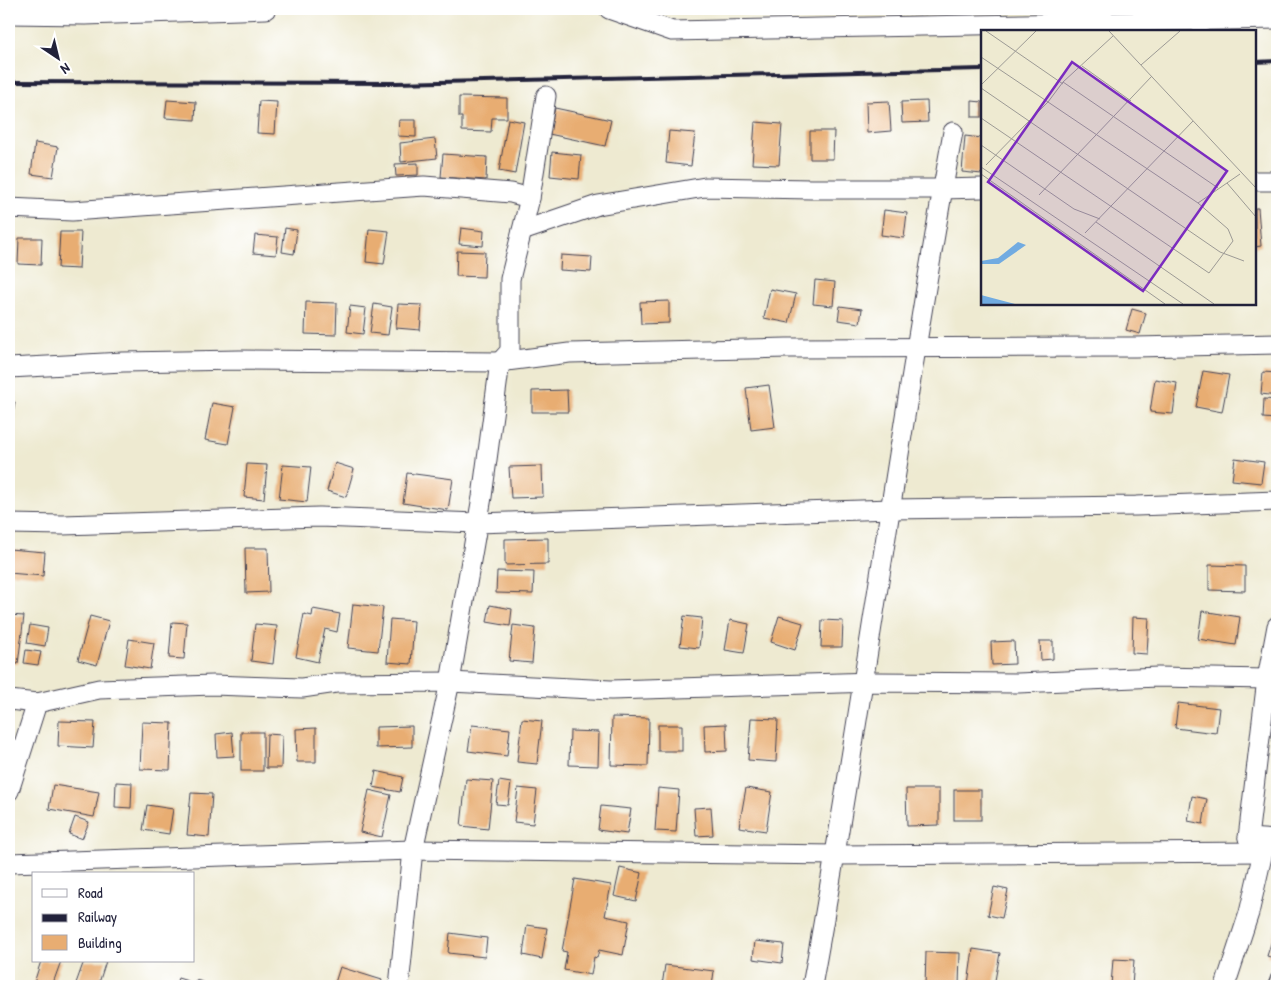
<svg xmlns="http://www.w3.org/2000/svg" width="1286" height="995" viewBox="0 0 1286 995" font-family="'Patrick Hand',sans-serif">
	<style>
		.building { fill: #e8ad72 }
		.lines { fill: none; stroke-linecap: round; stroke-linejoin: round }
		.minor-casing { stroke: #414052; stroke-width: 21 }
		.minor { stroke: #fff; stroke-width: 19 }
		.rail { stroke: #22223b; stroke-width: 4 }
		.inset-road { fill: none; stroke: #9c9a95; stroke-width: 1 }
		.view { fill: #7b2cbf; fill-opacity: 0.15; stroke: #7b2cbf; stroke-width: 2.5 }
		.inset-edge { fill: none; stroke: #22223b; stroke-width: 2.5 }
	</style>
	<rect width="100%" height="100%" fill="#fff"/>
	<filter id="ink" filterUnits="userSpaceOnUse"><feTurbulence type="fractalNoise" baseFrequency=".02" numOctaves="2"/><feDisplacementMap in="SourceGraphic" scale="10" xChannelSelector="R" yChannelSelector="G"/><feConvolveMatrix kernelMatrix="1 2 1 2 8 2 1 2 1" color-interpolation-filters="sRGB"/></filter>
	<filter id="wash" filterUnits="userSpaceOnUse"><feTurbulence type="fractalNoise" baseFrequency=".0096" numOctaves="4" result="noise"/><feDisplacementMap in="SourceGraphic" scale="20" xChannelSelector="R" yChannelSelector="G"/><feGaussianBlur stdDeviation="1.12" result="paint"/><feColorMatrix in="noise" values="0 0 0 0 0 0 0 0 0 0 0 0 0 0 0 0 0 1.4 0 .05"/><feComposite in="paint" operator="in"/></filter>
	<g filter="url(#wash)">
		<rect width="100%" height="100%" fill="#eeead1"/>
		<g id="blocks">
			<!-- building -->
			<g class="building">
				<path d="M 459,97 L 507,98 L 507,118 L 492,118 L 491,132 L 462,131 L 462,117 L 459,117 Z"/>
				<path d="M 167,100 L 196,102 L 195,120 L 165,118 Z"/>
				<path d="M 259,101 L 277,102 L 275,134 L 257,133 Z"/>
				<path d="M 889,101 L 891,131 L 867,133 L 866,102 Z"/>
				<path d="M 927,101 L 928,122 L 902,123 L 901,102 Z"/>
				<path d="M 972,101 L 982,102 L 982,117 L 972,117 Z"/>
				<path d="M 555,108 L 611,120 L 605,146 L 549,134 Z"/>
				<path d="M 508,119 L 524,122 L 515,174 L 499,171 Z"/>
				<path d="M 399,120 L 416,120 L 416,137 L 398,136 Z"/>
				<path d="M 755,122 L 782,124 L 779,165 L 752,164 Z"/>
				<path d="M 669,131 L 695,133 L 691,166 L 666,163 Z"/>
				<path d="M 810,131 L 834,131 L 833,159 L 810,159 Z"/>
				<path d="M 965,136 L 982,138 L 982,174 L 962,172 Z"/>
				<path d="M 435,139 L 437,158 L 401,162 L 400,143 Z"/>
				<path d="M 35,143 L 58,147 L 53,177 L 31,174 Z"/>
				<path d="M 552,152 L 581,155 L 579,179 L 550,176 Z"/>
				<path d="M 443,154 L 487,157 L 486,180 L 441,177 Z"/>
				<path d="M 418,163 L 418,175 L 396,176 L 395,164 Z"/>
				<path d="M 1255,208 L 1258,208 L 1261,246 L 1255,247 Z"/>
				<path d="M 884,210 L 907,213 L 904,238 L 881,235 Z"/>
				<path d="M 285,228 L 297,230 L 294,254 L 282,252 Z"/>
				<path d="M 461,228 L 484,231 L 483,246 L 459,244 Z"/>
				<path d="M 369,229 L 389,231 L 384,264 L 366,262 Z"/>
				<path d="M 60,232 L 81,232 L 79,269 L 58,268 Z"/>
				<path d="M 255,235 L 278,237 L 276,255 L 253,253 Z"/>
				<path d="M 19,238 L 42,238 L 41,265 L 18,264 Z"/>
				<path d="M 457,251 L 485,252 L 484,277 L 456,276 Z"/>
				<path d="M 561,255 L 592,257 L 591,272 L 560,270 Z"/>
				<path d="M 815,280 L 835,282 L 833,306 L 813,304 Z"/>
				<path d="M 770,289 L 796,294 L 789,323 L 764,318 Z"/>
				<path d="M 669,301 L 669,323 L 641,324 L 640,302 Z"/>
				<path d="M 306,302 L 337,303 L 336,335 L 305,334 Z"/>
				<path d="M 374,304 L 392,307 L 388,335 L 370,333 Z"/>
				<path d="M 398,304 L 422,305 L 420,330 L 396,328 Z"/>
				<path d="M 350,306 L 366,308 L 363,334 L 347,332 Z"/>
				<path d="M 840,306 L 862,309 L 860,323 L 838,320 Z"/>
				<path d="M 1132,309 L 1146,313 L 1140,334 L 1126,330 Z"/>
				<path d="M 1203,371 L 1229,375 L 1222,412 L 1196,407 Z"/>
				<path d="M 1263,372 L 1277,373 L 1277,396 L 1261,394 Z"/>
				<path d="M 1155,379 L 1177,383 L 1173,414 L 1150,412 Z"/>
				<path d="M 769,385 L 775,427 L 751,430 L 746,388 Z"/>
				<path d="M 567,390 L 568,412 L 532,412 L 532,391 Z"/>
				<path d="M 1264,399 L 1277,400 L 1277,419 L 1263,418 Z"/>
				<path d="M 9,400 L 15,402 L 10,429 L 9,429 Z"/>
				<path d="M 212,403 L 235,407 L 228,444 L 205,440 Z"/>
				<path d="M 1235,458 L 1264,462 L 1261,483 L 1232,480 Z"/>
				<path d="M 335,463 L 354,469 L 346,497 L 327,491 Z"/>
				<path d="M 247,464 L 267,465 L 264,499 L 244,497 Z"/>
				<path d="M 283,465 L 311,467 L 307,502 L 279,499 Z"/>
				<path d="M 542,466 L 543,497 L 511,498 L 509,467 Z"/>
				<path d="M 407,473 L 453,479 L 448,510 L 403,503 Z"/>
				<path d="M 548,538 L 548,564 L 505,565 L 505,539 Z"/>
				<path d="M 245,548 L 268,548 L 269,592 L 246,593 Z"/>
				<path d="M 9,549 L 45,552 L 43,576 L 9,573 Z"/>
				<path d="M 1209,565 L 1245,566 L 1245,591 L 1209,590 Z"/>
				<path d="M 497,571 L 534,572 L 533,594 L 496,593 Z"/>
				<path d="M 353,604 L 383,607 L 378,651 L 348,648 Z"/>
				<path d="M 490,605 L 512,609 L 510,626 L 487,622 Z"/>
				<path d="M 313,609 L 340,614 L 337,632 L 325,629 L 318,662 L 296,657 L 304,614 L 312,616 Z"/>
				<path d="M 1202,611 L 1240,617 L 1236,645 L 1198,639 Z"/>
				<path d="M 9,615 L 24,616 L 18,664 L 9,663 Z"/>
				<path d="M 90,616 L 109,621 L 97,665 L 78,660 Z"/>
				<path d="M 684,616 L 702,618 L 699,648 L 680,646 Z"/>
				<path d="M 779,616 L 803,623 L 795,650 L 771,642 Z"/>
				<path d="M 1133,617 L 1149,618 L 1147,654 L 1132,653 Z"/>
				<path d="M 390,619 L 414,621 L 411,664 L 387,662 Z"/>
				<path d="M 730,620 L 749,624 L 744,653 L 725,650 Z"/>
				<path d="M 822,620 L 843,621 L 842,647 L 821,647 Z"/>
				<path d="M 172,622 L 187,623 L 184,659 L 169,658 Z"/>
				<path d="M 255,624 L 277,626 L 273,664 L 251,661 Z"/>
				<path d="M 30,625 L 48,628 L 45,646 L 27,643 Z"/>
				<path d="M 513,625 L 535,628 L 532,663 L 509,661 Z"/>
				<path d="M 129,639 L 154,643 L 150,669 L 125,665 Z"/>
				<path d="M 1014,641 L 1015,664 L 992,665 L 991,642 Z"/>
				<path d="M 1040,641 L 1053,641 L 1053,659 L 1041,660 Z"/>
				<path d="M 26,650 L 41,652 L 38,665 L 24,663 Z"/>
				<path d="M 1178,703 L 1219,708 L 1216,733 L 1175,728 Z"/>
				<path d="M 612,717 L 649,718 L 648,766 L 611,765 Z"/>
				<path d="M 751,718 L 778,719 L 776,762 L 748,760 Z"/>
				<path d="M 522,719 L 542,721 L 537,764 L 517,762 Z"/>
				<path d="M 59,721 L 95,722 L 93,748 L 58,746 Z"/>
				<path d="M 142,722 L 172,723 L 170,770 L 140,769 Z"/>
				<path d="M 726,724 L 727,751 L 705,752 L 704,725 Z"/>
				<path d="M 472,725 L 510,729 L 507,756 L 468,751 Z"/>
				<rect x="658" y="725" width="24" height="26"/>
				<path d="M 412,726 L 412,747 L 376,748 L 376,727 Z"/>
				<path d="M 316,728 L 316,762 L 297,762 L 296,729 Z"/>
				<path d="M 570,731 L 599,732 L 598,766 L 569,765 Z"/>
				<path d="M 232,732 L 234,756 L 217,757 L 216,734 Z"/>
				<rect x="241" y="732" width="22" height="39"/>
				<path d="M 267,734 L 282,735 L 281,768 L 266,768 Z"/>
				<path d="M 376,771 L 403,777 L 400,792 L 373,787 Z"/>
				<path d="M 466,779 L 493,781 L 488,829 L 461,826 Z"/>
				<path d="M 499,781 L 511,783 L 508,805 L 496,804 Z"/>
				<path d="M 116,782 L 132,783 L 131,808 L 115,807 Z"/>
				<path d="M 53,785 L 99,792 L 94,817 L 49,809 Z"/>
				<path d="M 518,788 L 537,790 L 533,824 L 514,822 Z"/>
				<path d="M 658,788 L 679,790 L 676,832 L 655,831 Z"/>
				<path d="M 746,788 L 772,792 L 766,831 L 739,827 Z"/>
				<path d="M 906,789 L 939,789 L 939,825 L 907,826 Z"/>
				<path d="M 369,790 L 391,795 L 382,837 L 360,832 Z"/>
				<rect x="954" y="790" width="27" height="30"/>
				<path d="M 191,793 L 212,794 L 209,837 L 187,835 Z"/>
				<path d="M 1192,796 L 1207,799 L 1203,824 L 1188,821 Z"/>
				<path d="M 147,805 L 173,809 L 169,834 L 143,830 Z"/>
				<path d="M 601,806 L 631,809 L 627,834 L 598,830 Z"/>
				<path d="M 711,807 L 713,835 L 696,836 L 694,808 Z"/>
				<path d="M 75,817 L 89,822 L 82,839 L 69,834 Z"/>
				<path d="M 620,868 L 642,873 L 636,901 L 614,896 Z"/>
				<path d="M 575,879 L 611,885 L 605,916 L 629,921 L 623,955 L 599,950 L 597,958 L 594,957 L 591,975 L 564,970 L 567,952 L 562,951 Z"/>
				<path d="M 994,887 L 1008,890 L 1002,918 L 988,915 Z"/>
				<path d="M 527,925 L 547,928 L 542,959 L 523,955 Z"/>
				<path d="M 1275,931 L 1277,932 L 1277,959 L 1267,956 Z"/>
				<path d="M 450,933 L 487,938 L 485,957 L 448,953 Z"/>
				<path d="M 755,941 L 784,944 L 782,963 L 753,959 Z"/>
				<path d="M 973,949 L 1000,953 L 994,986 L 968,984 Z"/>
				<path d="M 926,952 L 960,953 L 959,986 L 925,986 Z"/>
				<path d="M 1113,959 L 1134,960 L 1132,986 L 1111,986 Z"/>
				<path d="M 41,961 L 61,961 L 52,986 L 33,986 Z"/>
				<path d="M 84,961 L 106,961 L 98,986 L 75,986 Z"/>
				<path d="M 665,965 L 714,971 L 712,986 L 662,986 Z"/>
				<path d="M 340,967 L 382,980 L 380,986 L 334,986 Z"/>
				<path d="M 1272,973 L 1277,974 L 1277,986 L 1267,986 Z"/>
				<path d="M 178,978 L 191,982 L 190,986 L 175,986 Z"/>
				<path d="M 196,980 L 216,986 L 194,986 Z"/>
			</g>
		</g>
	</g>
	<g filter="url(#ink)">
		<use href="#blocks" fill-opacity="0" stroke="#414052" stroke-width="1"/>
		<g class="lines">
			<!-- minor casing -->
			<g class="minor-casing">
				<g id="minor">
					<path d="M 609,9 L 672,31 L 1277,19"/>
					<path d="M 9,14 L 85,15 L 266,9"/>
					<path d="M 1255,181 L 1277,181"/>
					<path d="M 9,208 L 72,211 L 424,186 L 511,193 L 530,198"/>
					<path d="M 522,231 L 598,205 L 705,187 L 811,189 L 942,189 L 982,188"/>
					<path d="M 9,368 L 123,362 L 240,360 L 500,362 L 569,353 L 787,348 L 1135,347 L 1277,344"/>
					<path d="M 9,524 L 63,525 L 319,517 L 477,523 L 891,509 L 1136,506 L 1277,501"/>
					<path d="M 9,700 L 37,703"/>
					<path d="M 9,791 L 37,703 L 99,689 L 213,685 L 302,688 L 336,683 L 450,682 L 611,690 L 874,682 L 1018,683 L 1158,677 L 1267,679 L 1277,626"/>
					<path d="M 1248,838 L 1267,679 L 1277,678"/>
					<path d="M 1248,838 L 1277,840"/>
					<path d="M 9,863 L 413,850 L 836,855 L 1263,852"/>
					<path d="M 399,986 L 413,850 L 450,682 L 482,497 L 500,362 L 510,351 L 510,279 L 530,198 L 546,96"/>
					<path d="M 812,986 C 864,702 901,416 953,132"/>
					<path d="M 1225,986 L 1249,913 L 1263,852 L 1255,844"/>
				</g>
			</g>
			<!-- minor -->
			<use href="#minor" class="minor"/>
			<!-- rail -->
			<g class="rail">
				<path d="M 1255,62 L 1277,61"/>
				<path d="M 9,82 L 396,83 L 982,69"/>
			</g>
		</g>
	</g>
	<!-- overview -->
	<g transform="translate(981 30)">
		<rect width="275" height="275" fill="#eeead1"/>
		<path d="M 37,212 L 45,215 L 18,234 L 0,234 L 0,231 L 17,228 ZM 0,265 L 34,274 L 0,274 Z" fill="#71abe1"/>
		<path class="inset-road" d="M 5,1 L 82,54M 128,1 L 275,158M 0,27 L 67,72 L 82,52 L 132,6M 160,35 L 199,1M 101,36 L 150,71M 82,52 L 237,158M 0,55 L 55,1M 0,58 L 48,91 L 67,72 L 217,173 L 259,144M 0,88 L 228,243 L 252,211 L 247,199 L 217,173M 0,115 L 93,179 L 119,189M 5,135 L 48,91 L 239,222 L 263,231M 0,137 L 202,274M 0,144 L 184,274M 246,153 L 275,187M 58,165 L 171,46M 115,192 L 233,274M 104,203 L 212,91"/>
		<path class="view" d="M 91,32 L 246,141 L 162,261 L 7,152 Z"/>
		<rect width="275" height="275" class="inset-edge"/>
	</g>
	<!-- margin -->
	<rect width="1286" height="995" fill="none" stroke="#fff" stroke-width="30"/>
	<!-- legend -->
	<rect x="32" y="872" width="162" height="90" fill="#ffffff" stroke="#a7a7b1"/>
	<rect x="42" y="889" width="25" height="8" fill="#ffffff" stroke="#a7a7b1"/>
	<text x="78" y="898" font-size="15" fill="#22223b">Road</text>
	<rect x="42" y="914" width="25" height="8" fill="#22223b" stroke="#a7a7b1"/>
	<text x="78" y="922" font-size="15" fill="#22223b">Railway</text>
	<rect x="42" y="935" width="25" height="15" fill="#e8ad72" stroke="#a7a7b1"/>
	<text x="78" y="948" font-size="15" fill="#22223b">Building</text>
	<!-- north arrow -->
	<g transform="translate(58 58) rotate(145)" stroke="#ffffff" stroke-width="4" paint-order="stroke">
	<path d="M0-4L9 19L0 12L-9 19Z" fill="#22223b"/>
	<text y="-8" font-size="14" font-weight="bold" text-anchor="middle" fill="#22223b">N</text>
	</g>
</svg>
